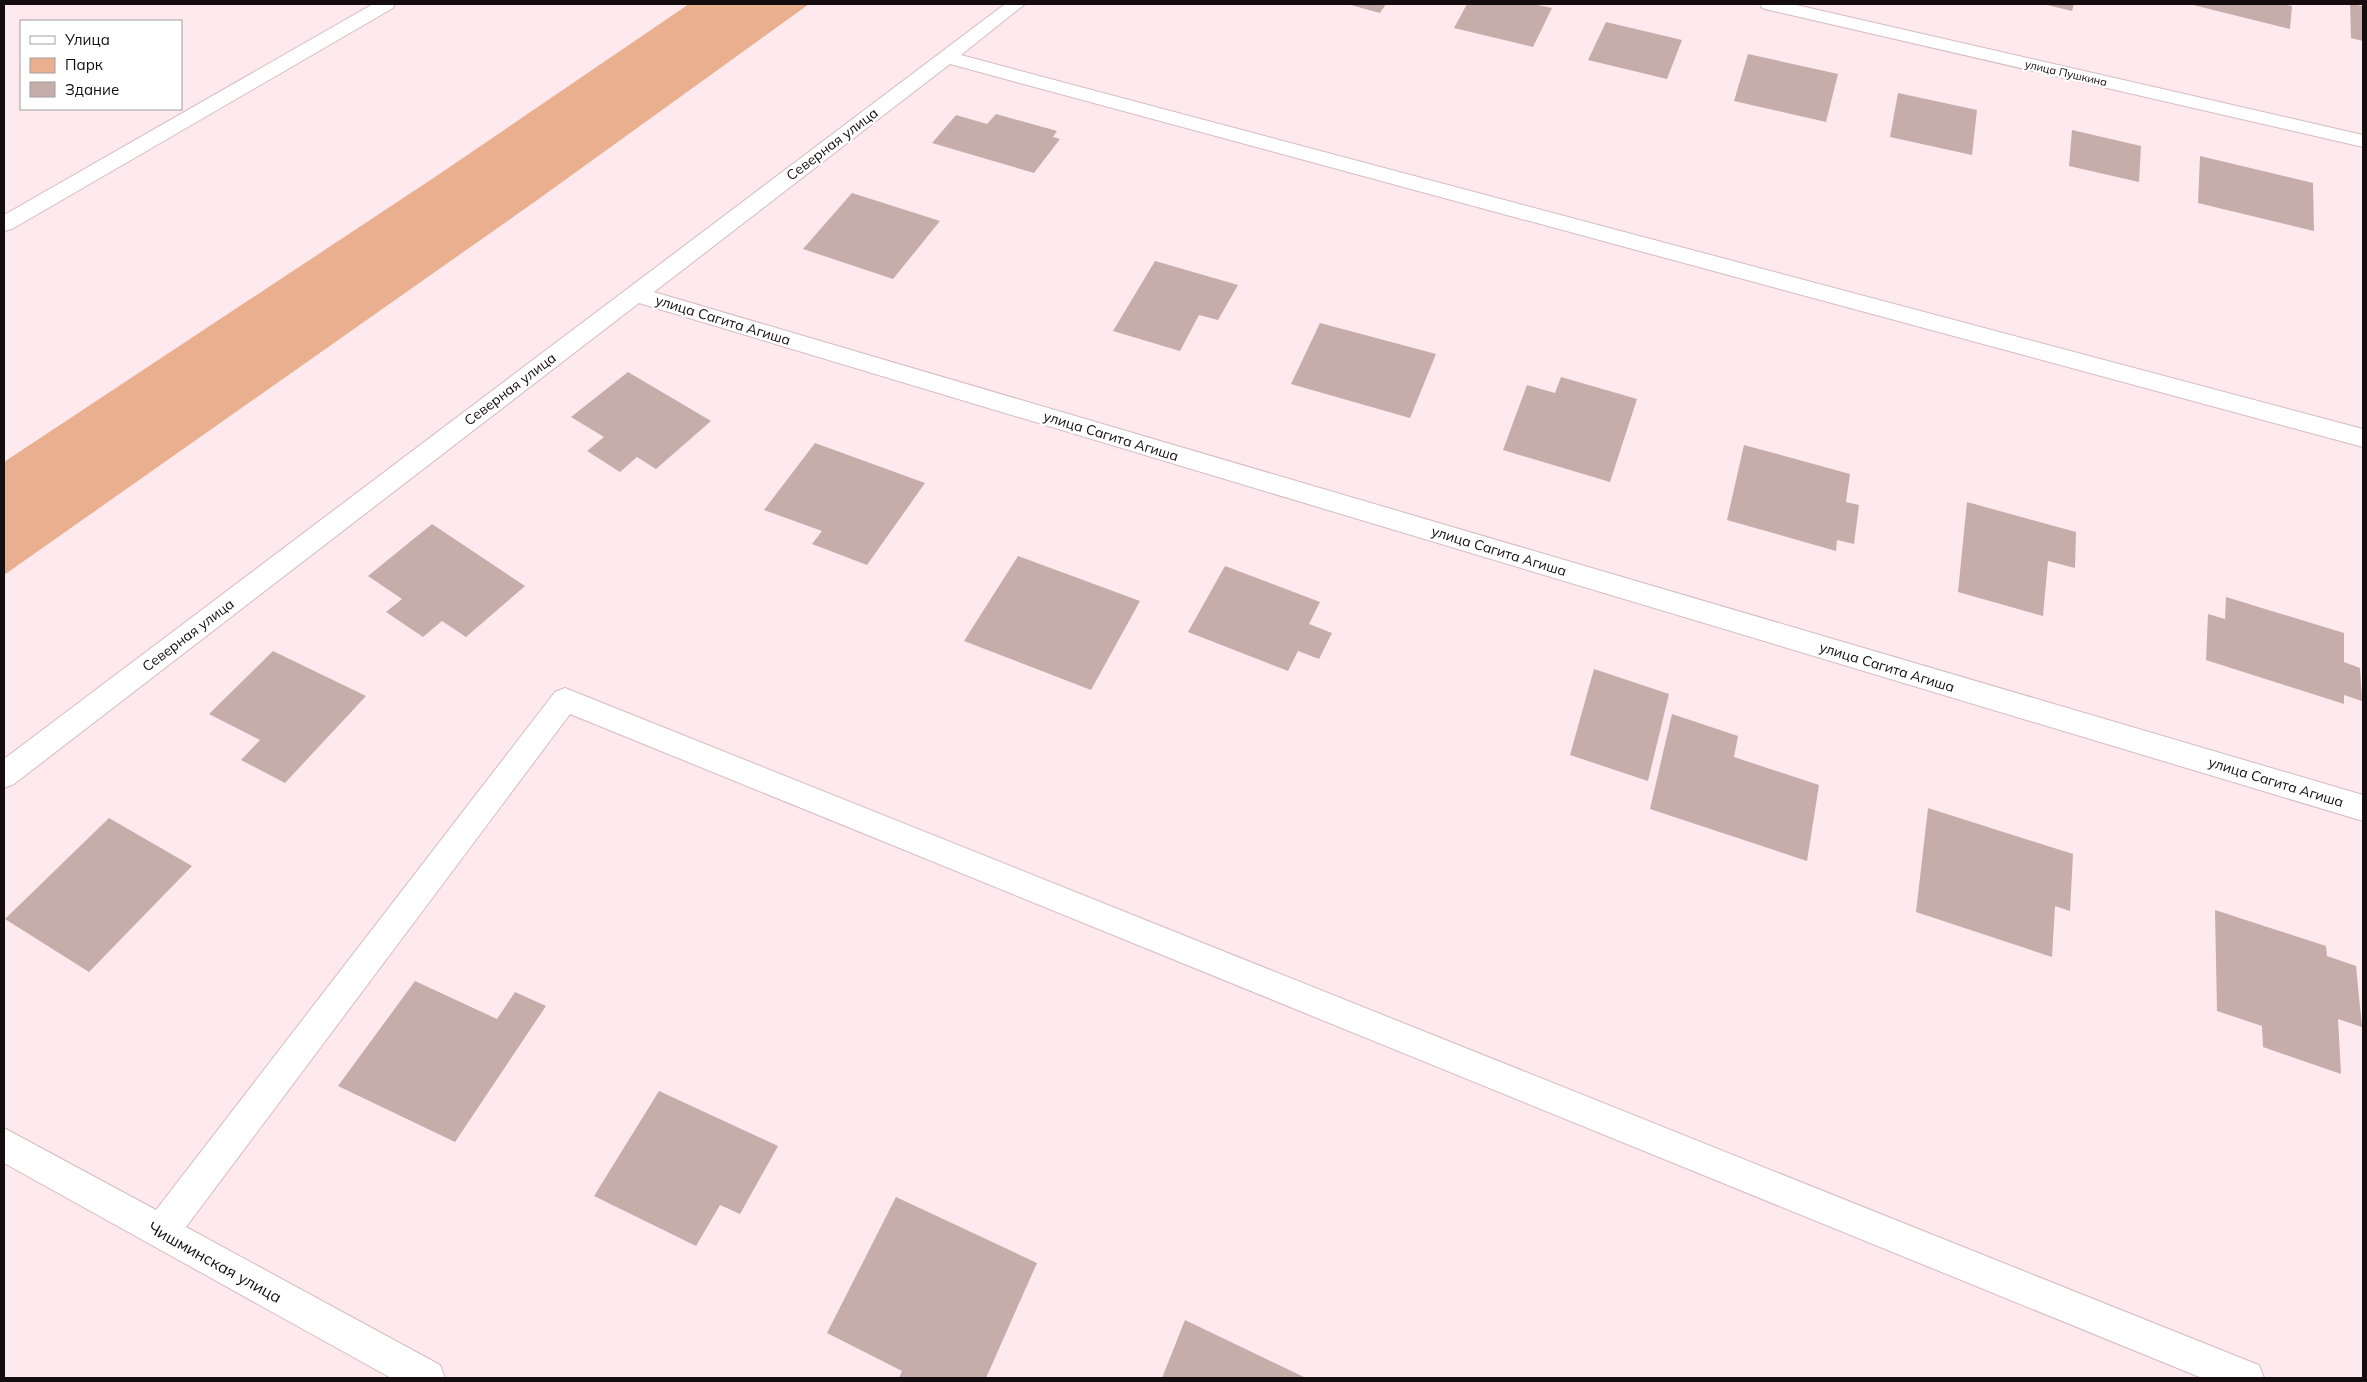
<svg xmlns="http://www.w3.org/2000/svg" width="2367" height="1382" viewBox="0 0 2367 1382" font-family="Mulish,sans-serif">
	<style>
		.green { fill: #e9af8e }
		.building { fill: #c6adaa }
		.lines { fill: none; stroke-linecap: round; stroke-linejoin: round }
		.minor-casing { stroke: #d4bbc1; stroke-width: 2 }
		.major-casing { stroke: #d4bbc1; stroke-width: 2 }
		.minor { fill: #fff; fill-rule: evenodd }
		.major { fill: #fff; fill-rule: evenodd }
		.labels { text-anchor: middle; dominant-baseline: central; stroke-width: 4.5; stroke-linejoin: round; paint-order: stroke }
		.far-street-label { font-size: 11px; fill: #140c0e; stroke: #fff }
		.street-label { font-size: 14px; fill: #140c0e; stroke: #fff }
		.near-street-label { font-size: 16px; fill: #140c0e; stroke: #fff }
	</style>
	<rect width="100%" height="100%" fill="#fee9ee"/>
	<path class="green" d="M 689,4 L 809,4 L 533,203 L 4,575 L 4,462 L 435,177 Z"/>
	<g class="building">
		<path d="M 1347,4 L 1386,4 L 1380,13 Z"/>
		<path d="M 1467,4 L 1533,4 L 1552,8 L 1533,47 L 1454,28 Z"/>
		<path d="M 2043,4 L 2074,4 L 2072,11 Z"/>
		<path d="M 2189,4 L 2282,4 L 2292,6 L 2290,29 Z"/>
		<path d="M 2350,4 L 2363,6 L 2363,41 L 2351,38 Z"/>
		<path d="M 1606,22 L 1682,40 L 1667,79 L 1588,60 Z"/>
		<path d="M 1748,54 L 1838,74 L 1826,122 L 1734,101 Z"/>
		<path d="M 1898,93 L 1977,110 L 1972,155 L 1890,137 Z"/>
		<path d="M 996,114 L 1057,131 L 1053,137 L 1060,139 L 1034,173 L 932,143 L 956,115 L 987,124 Z"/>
		<path d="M 2072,130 L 2141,146 L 2139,182 L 2069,166 Z"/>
		<path d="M 2200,156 L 2313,183 L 2314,231 L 2198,203 Z"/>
		<path d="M 852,193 L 940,221 L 893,279 L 803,249 Z"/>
		<path d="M 1155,261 L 1238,285 L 1218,320 L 1199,315 L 1180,351 L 1113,331 Z"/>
		<path d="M 1320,323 L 1436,354 L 1410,418 L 1291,384 Z"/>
		<path d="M 628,372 L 711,421 L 656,469 L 637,457 L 620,472 L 587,451 L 604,437 L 571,417 Z"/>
		<path d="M 1561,377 L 1637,399 L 1610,482 L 1503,450 L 1527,385 L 1555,393 Z"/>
		<path d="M 815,443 L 925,483 L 867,565 L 812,544 L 822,531 L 764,510 Z"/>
		<path d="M 1744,445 L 1850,474 L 1846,502 L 1859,505 L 1854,544 L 1837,540 L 1836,551 L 1727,520 Z"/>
		<path d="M 1967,502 L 2076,532 L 2075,568 L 2048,561 L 2043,616 L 1958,592 Z"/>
		<path d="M 432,524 L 525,586 L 466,637 L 442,621 L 423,637 L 386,612 L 402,599 L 368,576 Z"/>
		<path d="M 1018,556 L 1140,601 L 1091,690 L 964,641 Z"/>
		<path d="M 1225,566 L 1320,602 L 1309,624 L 1332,633 L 1319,659 L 1298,651 L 1288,671 L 1188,632 Z"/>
		<path d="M 2226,597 L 2344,633 L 2344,662 L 2360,668 L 2362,701 L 2344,695 L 2344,704 L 2206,660 L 2208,614 L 2225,619 Z"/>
		<path d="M 273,651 L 366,696 L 285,783 L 241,760 L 260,740 L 209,714 Z"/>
		<path d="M 1594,669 L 1669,694 L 1648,781 L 1570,755 Z"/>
		<path d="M 1672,714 L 1738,736 L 1734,757 L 1819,785 L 1807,861 L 1650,809 Z"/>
		<path d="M 1928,808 L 2073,854 L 2070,911 L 2055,906 L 2052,957 L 1916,912 Z"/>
		<path d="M 109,818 L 192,866 L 89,972 L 5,919 Z"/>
		<path d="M 2215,910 L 2326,946 L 2327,956 L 2356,966 L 2362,1027 L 2338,1019 L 2341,1074 L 2263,1047 L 2262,1026 L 2217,1011 Z"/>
		<path d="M 415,981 L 497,1019 L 515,992 L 546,1006 L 455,1142 L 338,1086 Z"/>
		<path d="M 659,1091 L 778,1146 L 740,1214 L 720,1205 L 696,1246 L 594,1196 Z"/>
		<path d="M 896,1197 L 1037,1263 L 986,1378 L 899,1378 L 902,1371 L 827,1333 Z"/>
		<path d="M 1185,1320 L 1306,1378 L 1162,1378 Z"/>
	</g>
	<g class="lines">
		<defs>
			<g id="minor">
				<path d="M 1005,4 L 1025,4 L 961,55 L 2363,429 L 2363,447 L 950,64 L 654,292 L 2363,795 L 2363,821 L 639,303 L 14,784 L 4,788 L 4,759 Z"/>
				<path d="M 1760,4 L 1792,4 L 2363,135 L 2363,147 L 1769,10 L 1762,8 Z"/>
				<path d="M 565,688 L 2246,1360 L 2259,1365 L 2264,1378 L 2202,1378 L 570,714 L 186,1227 L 440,1365 L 445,1378 L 391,1378 L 4,1163 L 4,1128 L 156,1210 L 555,692 Z"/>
			</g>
			<path id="major" d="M 373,4 L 395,4 L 393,8 L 12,229 L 4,231 L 4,215 Z"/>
		</defs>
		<use href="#minor" class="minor-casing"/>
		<use href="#major" class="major-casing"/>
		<use href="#minor" class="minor"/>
		<use href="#major" class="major"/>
	</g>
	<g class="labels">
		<g class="far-street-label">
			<text transform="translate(2066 73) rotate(13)">улица Пушкина</text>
		</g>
		<g class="street-label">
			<text transform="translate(832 144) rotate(-37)">Северная улица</text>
			<text transform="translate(723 320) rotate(17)">улица Сагита Агиша</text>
			<text transform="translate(510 389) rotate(-37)">Северная улица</text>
			<text transform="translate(1111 436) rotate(17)">улица Сагита Агиша</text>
			<text transform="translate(1499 551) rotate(17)">улица Сагита Агиша</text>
			<text transform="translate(188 635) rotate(-37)">Северная улица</text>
			<text transform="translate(1887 667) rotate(17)">улица Сагита Агиша</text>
			<text transform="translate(2276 782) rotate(17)">улица Сагита Агиша</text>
		</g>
		<g class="near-street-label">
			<text transform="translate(215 1262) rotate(29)">Чишминская улица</text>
		</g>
	</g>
	<rect width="2367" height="1382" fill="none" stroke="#140c0e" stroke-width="10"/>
	<rect x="20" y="20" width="162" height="90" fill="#ffffff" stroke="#a19e9f"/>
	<rect x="30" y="36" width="25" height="8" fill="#ffffff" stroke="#a19e9f"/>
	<text x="65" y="45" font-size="15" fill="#140c0e">Улица</text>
	<rect x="30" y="58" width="25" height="15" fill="#e9af8e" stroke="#a19e9f"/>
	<text x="65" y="70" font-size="15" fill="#140c0e">Парк</text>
	<rect x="30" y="82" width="25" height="15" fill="#c6adaa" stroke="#a19e9f"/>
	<text x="65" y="95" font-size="15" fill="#140c0e">Здание</text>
</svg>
